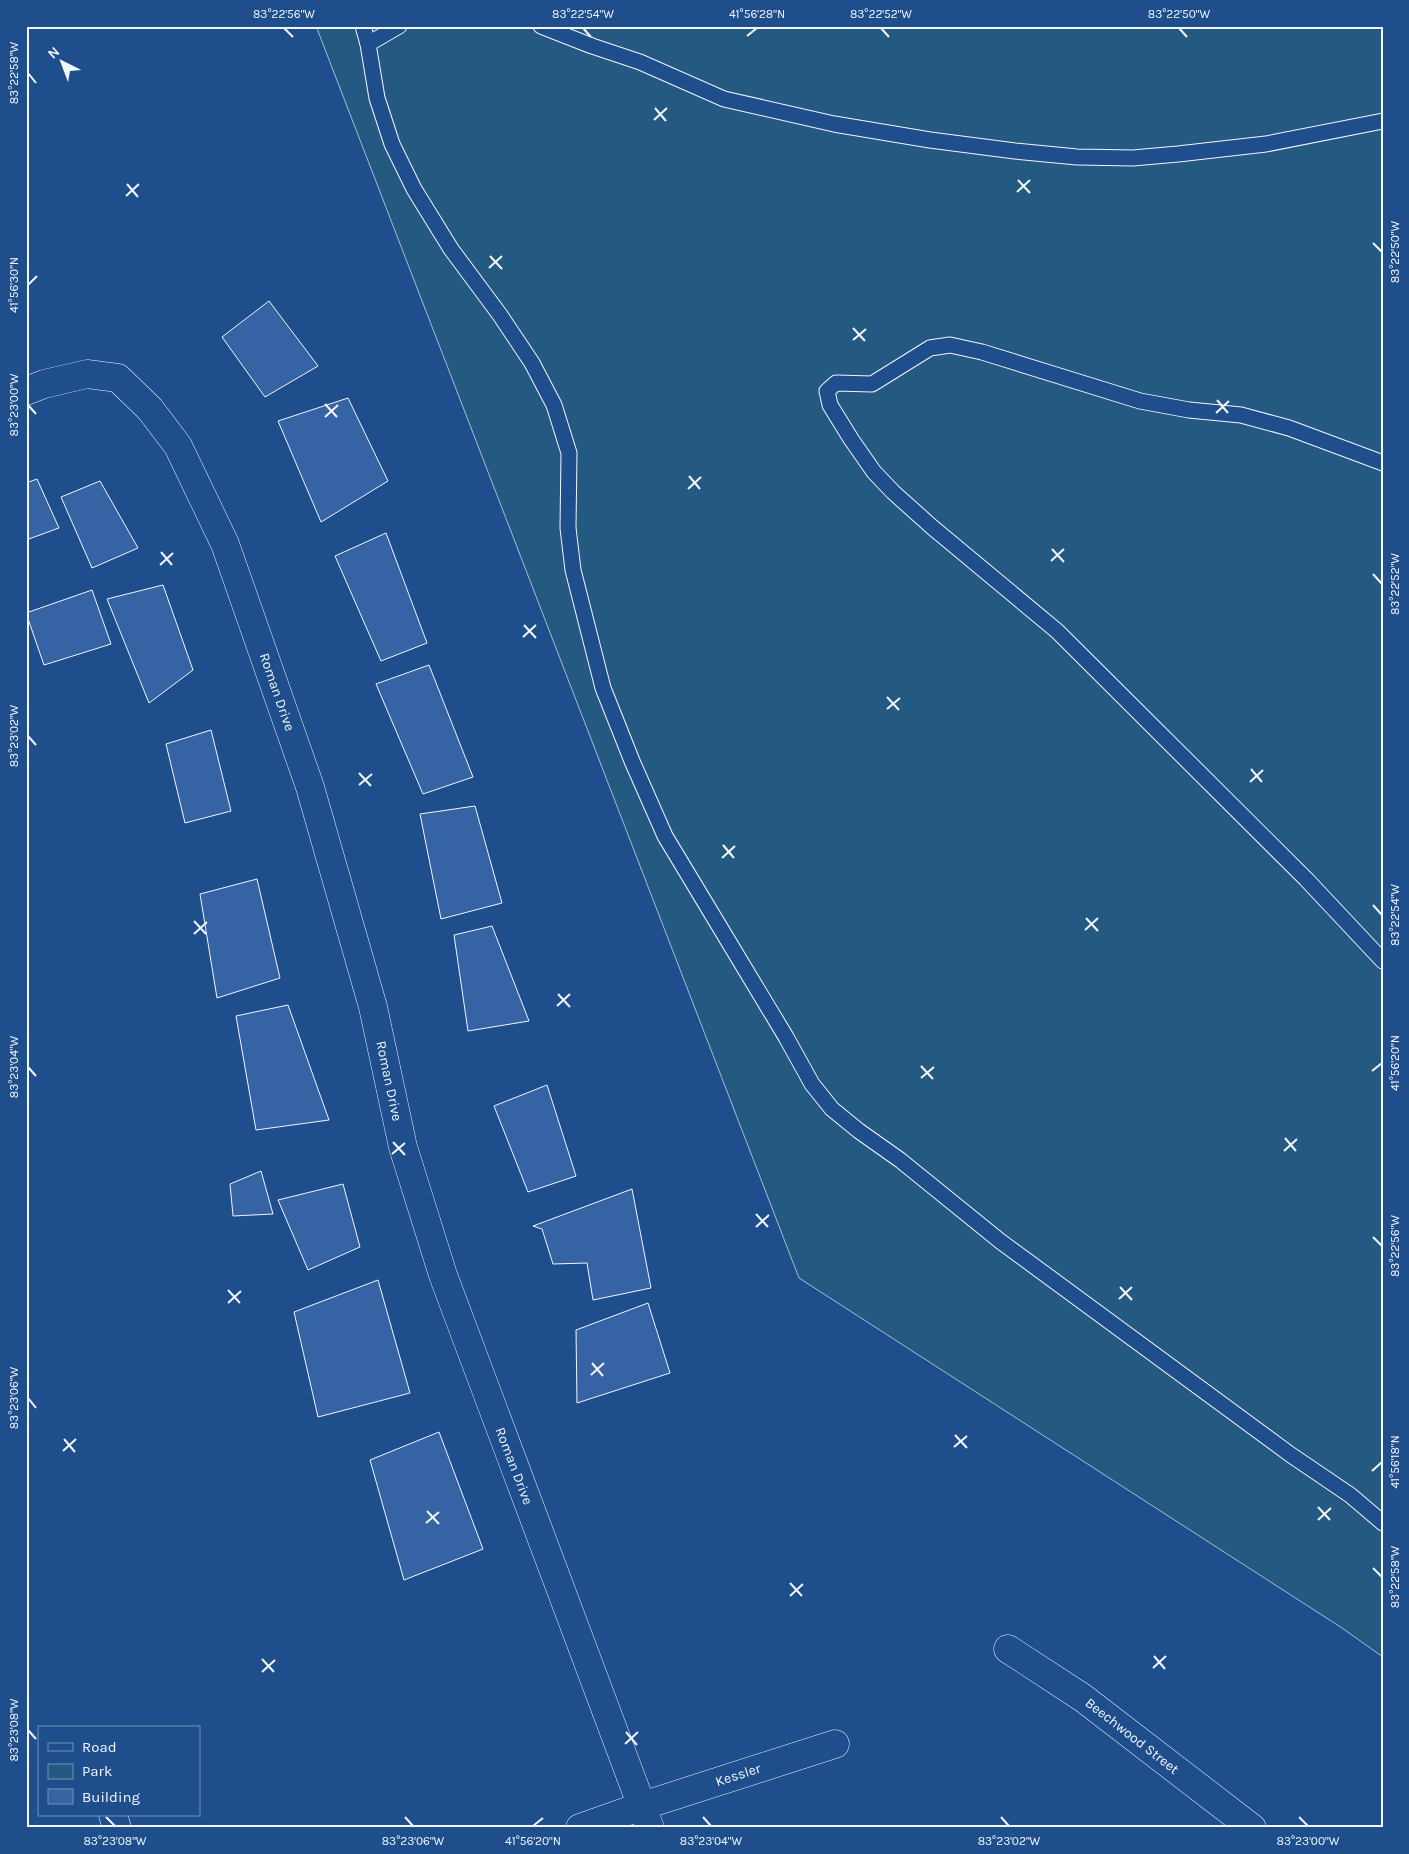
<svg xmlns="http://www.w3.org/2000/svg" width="1409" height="1854" viewBox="0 0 1409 1854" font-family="Karla,sans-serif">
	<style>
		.green { fill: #245a82; stroke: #a8bbd7 }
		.building { fill: #3563a3; stroke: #f2f6ff }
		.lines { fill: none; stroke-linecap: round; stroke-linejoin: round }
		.lane-casing { stroke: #f2f6ff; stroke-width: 17 }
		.street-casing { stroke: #f2f6ff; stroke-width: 29 }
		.lane { stroke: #1f4e8c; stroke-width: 15 }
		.street { stroke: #1f4e8c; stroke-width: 28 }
		.ticks { fill: none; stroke: #f2f6ff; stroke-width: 2 }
		.labels { text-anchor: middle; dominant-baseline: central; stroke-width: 4; stroke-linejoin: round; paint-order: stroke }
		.street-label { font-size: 14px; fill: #f2f6ff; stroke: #1f4e8c }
		.neatline { fill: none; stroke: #f2f6ff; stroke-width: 2 }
		.ticks-label { font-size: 12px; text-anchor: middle; fill: #f2f6ff }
	</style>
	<rect width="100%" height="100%" fill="#1f4e8c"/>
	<path class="green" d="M 316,26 L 1383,26 L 1383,1657 L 1342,1628 L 799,1278 Z"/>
	<g class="building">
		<path d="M 269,301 L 318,366 L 265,397 L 222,337 Z"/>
		<path d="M 348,398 L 388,481 L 321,522 L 278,421 Z"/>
		<path d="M 37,479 L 59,528 L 26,540 L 26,483 Z"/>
		<path d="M 100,481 L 138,548 L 92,568 L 61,497 Z"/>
		<path d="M 386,533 L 427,643 L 381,661 L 335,556 Z"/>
		<path d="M 163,585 L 193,670 L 149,703 L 107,599 Z"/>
		<path d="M 92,590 L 111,644 L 44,665 L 26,613 Z"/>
		<path d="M 429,665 L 473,777 L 423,794 L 376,684 Z"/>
		<path d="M 211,730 L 231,811 L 185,823 L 166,744 Z"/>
		<path d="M 475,806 L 502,903 L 441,919 L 420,814 Z"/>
		<path d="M 257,879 L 280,978 L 217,998 L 200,894 Z"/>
		<path d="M 492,926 L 529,1021 L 468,1031 L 454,935 Z"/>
		<path d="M 288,1005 L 329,1120 L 256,1130 L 236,1016 Z"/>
		<path d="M 547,1085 L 576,1176 L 528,1192 L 494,1106 Z"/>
		<path d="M 261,1171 L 273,1214 L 233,1216 L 230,1184 Z"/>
		<path d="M 343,1184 L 360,1247 L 308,1270 L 278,1200 Z"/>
		<path d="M 632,1189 L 651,1288 L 593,1300 L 587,1263 L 553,1264 L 542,1229 L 533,1226 Z"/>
		<path d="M 378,1280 L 410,1393 L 318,1417 L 294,1312 Z"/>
		<path d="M 648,1303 L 670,1373 L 577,1403 L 576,1330 Z"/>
		<path d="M 439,1432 L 483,1549 L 404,1580 L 370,1460 Z"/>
	</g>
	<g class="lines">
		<defs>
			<g id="lane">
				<path d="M 363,26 L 368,44 L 377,98 L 392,144 L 414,189 L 451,249 L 500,315 L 532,363 L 554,405 L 569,453 L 568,528 L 573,570 L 603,688 L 632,761 L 665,836 L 786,1037 L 812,1084 L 832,1109 L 859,1131 L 900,1160 L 1000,1241 L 1291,1455 L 1350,1495 L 1383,1523"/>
				<path d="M 541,26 L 592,46 L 640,62 L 724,99 L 834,124 L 930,140 L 1015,151 L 1077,157 L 1133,158 L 1178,154 L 1266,144 L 1383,121"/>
				<path d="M 368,44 L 399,26"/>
				<path d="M 1383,463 L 1289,428 L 1241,415 L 1189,410 L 1140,401 L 982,352 L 950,345 L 930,348 L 872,384 L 836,383 L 827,391 L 830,405 L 851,439 L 874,472 L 893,492 L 932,527 L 1057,631 L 1306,879 L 1383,961"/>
			</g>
			<g id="street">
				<path d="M 26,391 L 44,384 L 87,374 L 118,378 L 150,409 L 178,446 L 225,544 L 310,787 L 373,1007 L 403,1147 L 443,1275 L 650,1828"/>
				<path d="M 1008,1649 L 1083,1698 L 1252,1828"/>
				<path d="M 113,1815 L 117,1828"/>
				<path d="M 580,1828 L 642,1806 L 835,1744"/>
			</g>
		</defs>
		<use href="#lane" class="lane-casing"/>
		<use href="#street" class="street-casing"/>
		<use href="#lane" class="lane"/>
		<use href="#street" class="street"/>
	</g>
	<path class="ticks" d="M 284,28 L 293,37M 583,28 L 591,37M 881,28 L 889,37M 1179,28 L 1187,37M 747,36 L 757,28M 28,73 L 36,83M 655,108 L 666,121M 654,120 L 667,108M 1018,180 L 1030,193M 127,184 L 138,197M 1017,192 L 1030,180M 126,196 L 139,184M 1373,243 L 1382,252M 490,256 L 502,269M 489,268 L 502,256M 28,285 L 37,276M 853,328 L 865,341M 853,340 L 866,329M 1217,400 L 1228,413M 325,404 L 337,417M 28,405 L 36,414M 1216,413 L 1229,401M 325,417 L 338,405M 689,476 L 700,489M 688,489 L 701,477M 1052,549 L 1064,562M 161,552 L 172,565M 1051,561 L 1064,549M 160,565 L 173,553M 1373,574 L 1382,584M 524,625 L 536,638M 523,637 L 536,625M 887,697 L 899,710M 887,709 L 900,698M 28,736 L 36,745M 1251,769 L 1262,782M 359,773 L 371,786M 1250,782 L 1263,770M 359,785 L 372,774M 723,845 L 734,858M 722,858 L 735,846M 1373,905 L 1382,915M 1086,918 L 1098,931M 194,921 L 206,934M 1085,930 L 1098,918M 194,934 L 207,922M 558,994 L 570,1007M 557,1006 L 570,994M 921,1066 L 933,1079M 28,1067 L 36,1076M 1372,1071 L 1382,1063M 921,1078 L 934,1067M 1285,1138 L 1296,1151M 393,1142 L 405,1155M 1284,1151 L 1297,1139M 392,1154 L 405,1143M 756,1214 L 768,1227M 756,1227 L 769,1215M 1373,1237 L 1382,1246M 1120,1287 L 1132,1300M 228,1290 L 240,1303M 1119,1299 L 1132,1287M 228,1303 L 241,1291M 592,1363 L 603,1376M 591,1375 L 604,1363M 28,1398 L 36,1408M 955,1435 L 967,1448M 64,1439 L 75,1452M 954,1447 L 967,1436M 63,1451 L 76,1439M 1372,1471 L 1382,1462M 1318,1507 L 1330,1520M 427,1511 L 439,1524M 1318,1520 L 1331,1508M 426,1523 L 439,1512M 1373,1568 L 1382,1577M 790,1583 L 802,1596M 790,1596 L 803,1584M 1154,1656 L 1165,1669M 262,1659 L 274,1672M 1153,1668 L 1166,1656M 262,1672 L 275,1660M 28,1730 L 36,1739M 626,1732 L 637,1745M 625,1744 L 638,1732M 106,1817 L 115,1826M 405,1817 L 413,1826M 703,1817 L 711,1826M 1001,1817 L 1009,1826M 1299,1817 L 1308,1826M 533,1826 L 543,1818"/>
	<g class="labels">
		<g class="street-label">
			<text transform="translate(277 692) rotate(71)">Roman Drive</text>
			<text transform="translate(389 1081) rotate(78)">Roman Drive</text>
			<text transform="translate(514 1466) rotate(69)">Roman Drive</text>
			<text transform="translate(1132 1736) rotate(38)">Beechwood Street</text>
			<text transform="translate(738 1775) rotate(-18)">Kessler</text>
		</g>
	</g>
	<rect width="1409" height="1854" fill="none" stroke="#1f4e8c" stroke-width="55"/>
	<rect x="38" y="1726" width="162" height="90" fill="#1f4e8c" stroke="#7391ba"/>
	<rect x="48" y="1743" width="25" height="8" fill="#1f4e8c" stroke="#7391ba"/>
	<text x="82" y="1752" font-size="15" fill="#f2f6ff">Road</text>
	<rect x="48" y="1764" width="25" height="15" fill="#245a82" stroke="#7391ba"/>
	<text x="82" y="1776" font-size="15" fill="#f2f6ff">Park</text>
	<rect x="48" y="1789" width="25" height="15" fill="#3563a3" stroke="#7391ba"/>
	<text x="82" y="1802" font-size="15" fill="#f2f6ff">Building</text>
	<g transform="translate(62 62) rotate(318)" stroke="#1f4e8c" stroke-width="4" paint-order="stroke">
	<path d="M0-4L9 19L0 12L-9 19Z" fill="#f2f6ff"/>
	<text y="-8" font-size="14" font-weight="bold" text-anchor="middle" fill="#f2f6ff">N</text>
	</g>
	<rect x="28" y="28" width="1354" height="1798" class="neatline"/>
	<g class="ticks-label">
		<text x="284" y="18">83°22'56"W</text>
		<text x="583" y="18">83°22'54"W</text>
		<text x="757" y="18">41°56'28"N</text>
		<text x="881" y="18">83°22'52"W</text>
		<text x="1179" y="18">83°22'50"W</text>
		<text transform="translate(14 73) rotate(-90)" y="4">83°22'58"W</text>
		<text transform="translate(1395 252) rotate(-90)" y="4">83°22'50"W</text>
		<text transform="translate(14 285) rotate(-90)" y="4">41°56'30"N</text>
		<text transform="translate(14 405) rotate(-90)" y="4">83°23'00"W</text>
		<text transform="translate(1395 584) rotate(-90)" y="4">83°22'52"W</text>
		<text transform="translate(14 736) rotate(-90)" y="4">83°23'02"W</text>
		<text transform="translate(1395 915) rotate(-90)" y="4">83°22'54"W</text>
		<text transform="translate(1395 1063) rotate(-90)" y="4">41°56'20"N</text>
		<text transform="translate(14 1067) rotate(-90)" y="4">83°23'04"W</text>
		<text transform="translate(1395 1246) rotate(-90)" y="4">83°22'56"W</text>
		<text transform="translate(14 1398) rotate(-90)" y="4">83°23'06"W</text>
		<text transform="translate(1395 1462) rotate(-90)" y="4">41°56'18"N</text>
		<text transform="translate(1395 1577) rotate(-90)" y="4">83°22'58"W</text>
		<text transform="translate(14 1730) rotate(-90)" y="4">83°23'08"W</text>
		<text x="115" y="1845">83°23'08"W</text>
		<text x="413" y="1845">83°23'06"W</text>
		<text x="533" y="1845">41°56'20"N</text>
		<text x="711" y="1845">83°23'04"W</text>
		<text x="1009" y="1845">83°23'02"W</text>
		<text x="1308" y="1845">83°23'00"W</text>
	</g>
</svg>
